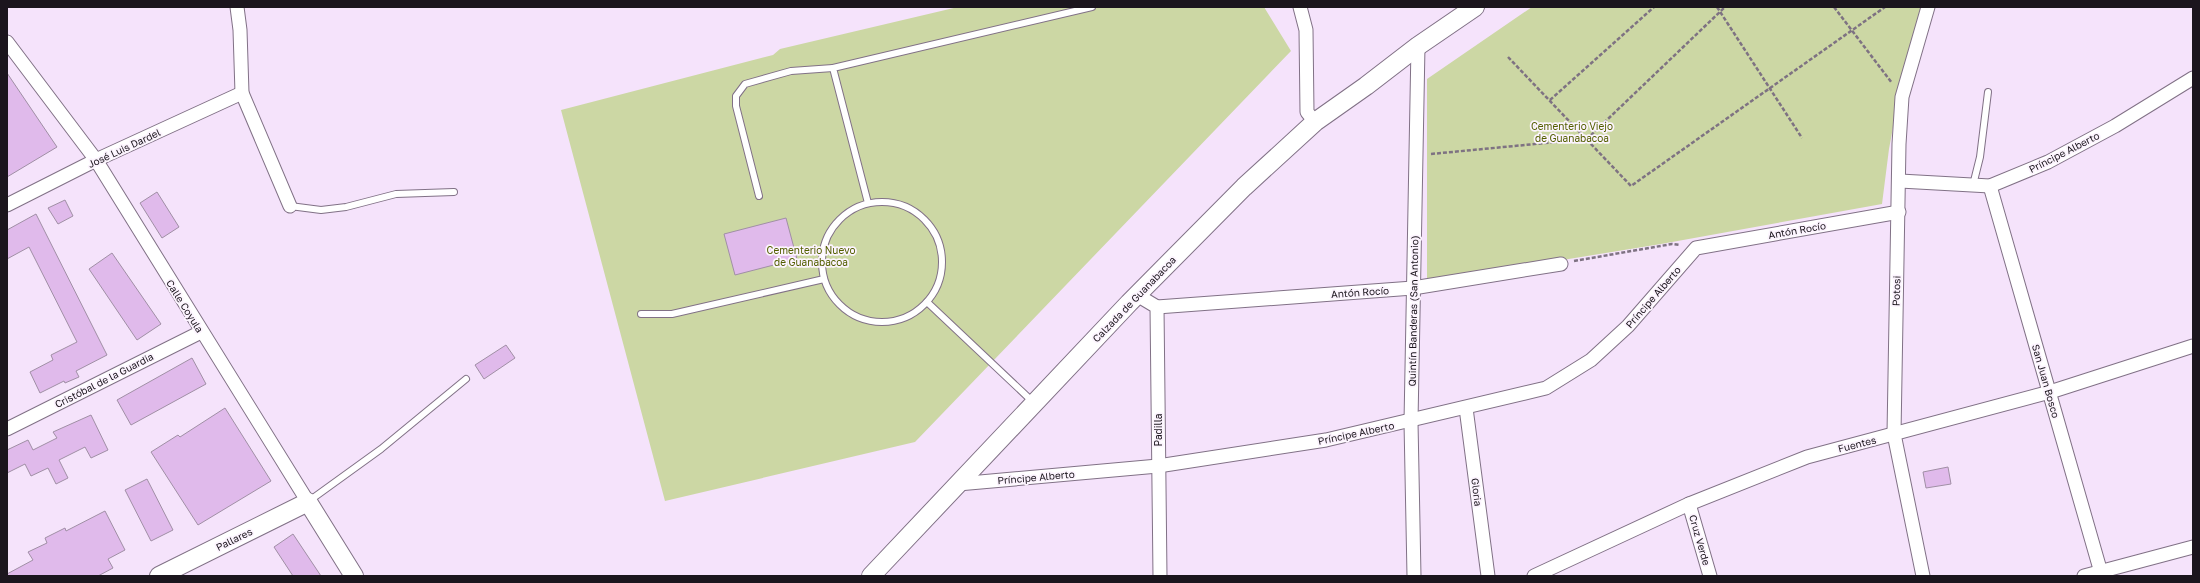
<svg xmlns="http://www.w3.org/2000/svg" width="2200" height="583" viewBox="0 0 2200 583" font-family="'Golos Text',sans-serif">
	<style>
		.green { fill: #ccd7a4 }
		.building { fill: #e0baeb; stroke: #a08fa5 }
		.lines { fill: none; stroke-linecap: round; stroke-linejoin: round }
		.lane-casing { stroke: #817186; stroke-width: 8 }
		.street-casing { stroke: #817186; stroke-width: 15 }
		.secondary-casing { stroke: #817186; stroke-width: 20 }
		.path { stroke: #7e7282; stroke-width: 2.5; stroke-dasharray: 4 2; stroke-linecap: butt }
		.lane { stroke: #fff; stroke-width: 6 }
		.street { stroke: #fff; stroke-width: 13 }
		.secondary { stroke: #fff; stroke-width: 18 }
		.labels { text-anchor: middle; dominant-baseline: central; stroke-width: 3.5; stroke-linejoin: round; paint-order: stroke }
		.park-label { font-size: 10px; fill: #535f00; stroke: #fcf4fe }
		.street-label { font-size: 10px; fill: #1b151d; stroke: #fcf4fe }
	</style>
	<rect width="100%" height="100%" fill="#f5e3fb"/>
	<g class="green">
		<path d="M 958,7 L 1264,7 L 1291,51 L 915,442 L 665,501 L 561,110 L 773,55 L 780,49 Z"/>
		<path d="M 1532,7 L 1924,7 L 1899,95 L 1889,149 L 1882,204 L 1661,244 L 1427,282 L 1427,79 Z"/>
	</g>
	<g class="building">
		<path d="M 7,73 L 57,147 L 7,177 Z"/>
		<path d="M 157,192 L 179,227 L 162,238 L 140,203 Z"/>
		<path d="M 65,200 L 73,216 L 58,224 L 48,208 Z"/>
		<path d="M 36,214 L 107,355 L 76,371 L 79,377 L 65,383 L 64,381 L 40,393 L 30,372 L 53,360 L 51,355 L 77,342 L 29,247 L 7,259 L 7,230 Z"/>
		<path d="M 786,218 L 797,259 L 735,275 L 724,234 Z"/>
		<path d="M 112,253 L 161,324 L 137,340 L 89,269 Z"/>
		<path d="M 506,345 L 515,358 L 484,379 L 475,365 Z"/>
		<path d="M 192,358 L 206,384 L 131,425 L 117,400 Z"/>
		<path d="M 225,408 L 271,481 L 198,525 L 151,452 L 178,435 L 180,437 Z"/>
		<path d="M 91,415 L 108,450 L 91,458 L 85,447 L 59,460 L 68,478 L 56,484 L 48,468 L 31,476 L 25,464 L 7,473 L 7,450 L 28,440 L 33,450 L 57,438 L 53,432 Z"/>
		<path d="M 1948,467 L 1951,484 L 1926,488 L 1923,472 Z"/>
		<path d="M 147,479 L 173,530 L 151,541 L 125,490 Z"/>
		<path d="M 105,511 L 125,550 L 108,559 L 113,568 L 98,576 L 7,576 L 7,574 L 33,560 L 28,552 L 47,543 L 45,538 L 65,528 L 66,531 Z"/>
		<path d="M 293,534 L 321,576 L 293,576 L 274,547 Z"/>
	</g>
	<g class="lines">
		<defs>
			<g id="lane">
				<path d="M 1973,185 L 1980,157 L 1988,92"/>
				<path d="M 759,196 L 736,106 L 736,96 L 745,84 L 791,71 L 833,68"/>
				<circle cx="882" cy="262" r="60"/>
				<path d="M 868,203 L 833,68 L 1092,7"/>
				<path d="M 290,206 L 321,210 L 346,207 L 396,194 L 454,192"/>
				<path d="M 927,302 L 1033,402"/>
				<path d="M 641,314 L 672,314 L 824,279"/>
				<path d="M 309,501 L 381,449 L 466,379"/>
			</g>
			<g id="street">
				<path d="M 237,7 L 240,30 L 242,93 L 290,206"/>
				<path d="M 1300,7 L 1306,30 L 1307,112 L 1315,122"/>
				<path d="M 7,42 L 96,160 L 308,502"/>
				<path d="M 1900,181 L 1990,186 L 2048,162 L 2115,126 L 2193,78"/>
				<path d="M 1990,186 L 2102,576"/>
				<path d="M 7,205 L 96,160 L 242,93"/>
				<path d="M 1137,295 L 1157,307 L 1160,576"/>
				<path d="M 1157,307 L 1413,288 L 1561,264"/>
				<path d="M 1466,408 L 1488,576"/>
				<path d="M 7,429 L 201,332"/>
				<path d="M 958,484 L 1158,466 L 1326,440 L 1546,388 L 1591,360 L 1628,326 L 1696,248 L 1899,212"/>
				<path d="M 1689,504 L 1710,576"/>
				<path d="M 1414,576 L 1411,422 L 1418,46"/>
				<path d="M 1534,576 L 1689,504 L 1807,457 L 2050,392 L 2193,346"/>
				<path d="M 1923,576 L 1894,434 L 1899,144 L 1902,97 L 1928,7"/>
				<path d="M 2084,576 L 2193,547"/>
			</g>
			<g id="secondary">
				<path d="M 159,576 L 308,502 L 354,576"/>
				<path d="M 871,576 L 1129,303 L 1244,187 L 1315,122 L 1366,86 L 1418,46 L 1475,7"/>
			</g>
		</defs>
		<use href="#lane" class="lane-casing"/>
		<use href="#street" class="street-casing"/>
		<use href="#secondary" class="secondary-casing"/>
		<g class="path">
			<path d="M 1717,7 L 1802,138"/>
			<path d="M 1834,7 L 1892,83"/>
			<path d="M 1508,57 L 1631,186 L 1885,7"/>
			<path d="M 1550,100 L 1654,7"/>
			<path d="M 1431,154 L 1587,139 L 1725,7"/>
			<path d="M 1574,261 L 1672,244 L 1680,245"/>
		</g>
		<use href="#lane" class="lane"/>
		<use href="#street" class="street"/>
		<use href="#secondary" class="secondary"/>
	</g>
	<g class="labels">
		<g class="park-label">
			<text x="1572" y="126">Cementerio Viejo<tspan x="1572" dy="12">de Guanabacoa</tspan></text>
			<text x="811" y="250">Cementerio Nuevo<tspan x="811" dy="12">de Guanabacoa</tspan></text>
		</g>
		<g class="street-label">
			<text transform="translate(124 148) rotate(-25)">José Luis Dardel</text>
			<text transform="translate(2064 152) rotate(-27)">Príncipe Alberto</text>
			<text transform="translate(1797 230) rotate(-10)">Antón Rocío</text>
			<text transform="translate(1896 291) rotate(-88)">Potosi</text>
			<text transform="translate(1360 292) rotate(-4)">Antón Rocío</text>
			<text transform="translate(1653 297) rotate(-49)">Príncipe Alberto</text>
			<text transform="translate(1134 299) rotate(-46)">Calzada de Guanabacoa</text>
			<text transform="translate(185 306) rotate(58)">Calle Coyula</text>
			<text transform="translate(1413 311) rotate(-89)">Quintín Banderas (San Antonio)</text>
			<text transform="translate(104 380) rotate(-27)">Cristóbal de la Guardia</text>
			<text transform="translate(2046 381) rotate(74)">San Juan Bosco</text>
			<text transform="translate(1158 430) rotate(-90)">Padilla</text>
			<text transform="translate(1356 433) rotate(-12)">Príncipe Alberto</text>
			<text transform="translate(1857 444) rotate(-14)">Fuentes</text>
			<text transform="translate(1036 477) rotate(-5)">Príncipe Alberto</text>
			<text transform="translate(1477 492) rotate(83)">Gloria</text>
			<text transform="translate(234 539) rotate(-26)">Pallares</text>
			<text transform="translate(1700 540) rotate(74)">Cruz Verde</text>
		</g>
	</g>
	<rect width="2200" height="583" fill="none" stroke="#1b151d" stroke-width="16"/>
</svg>
